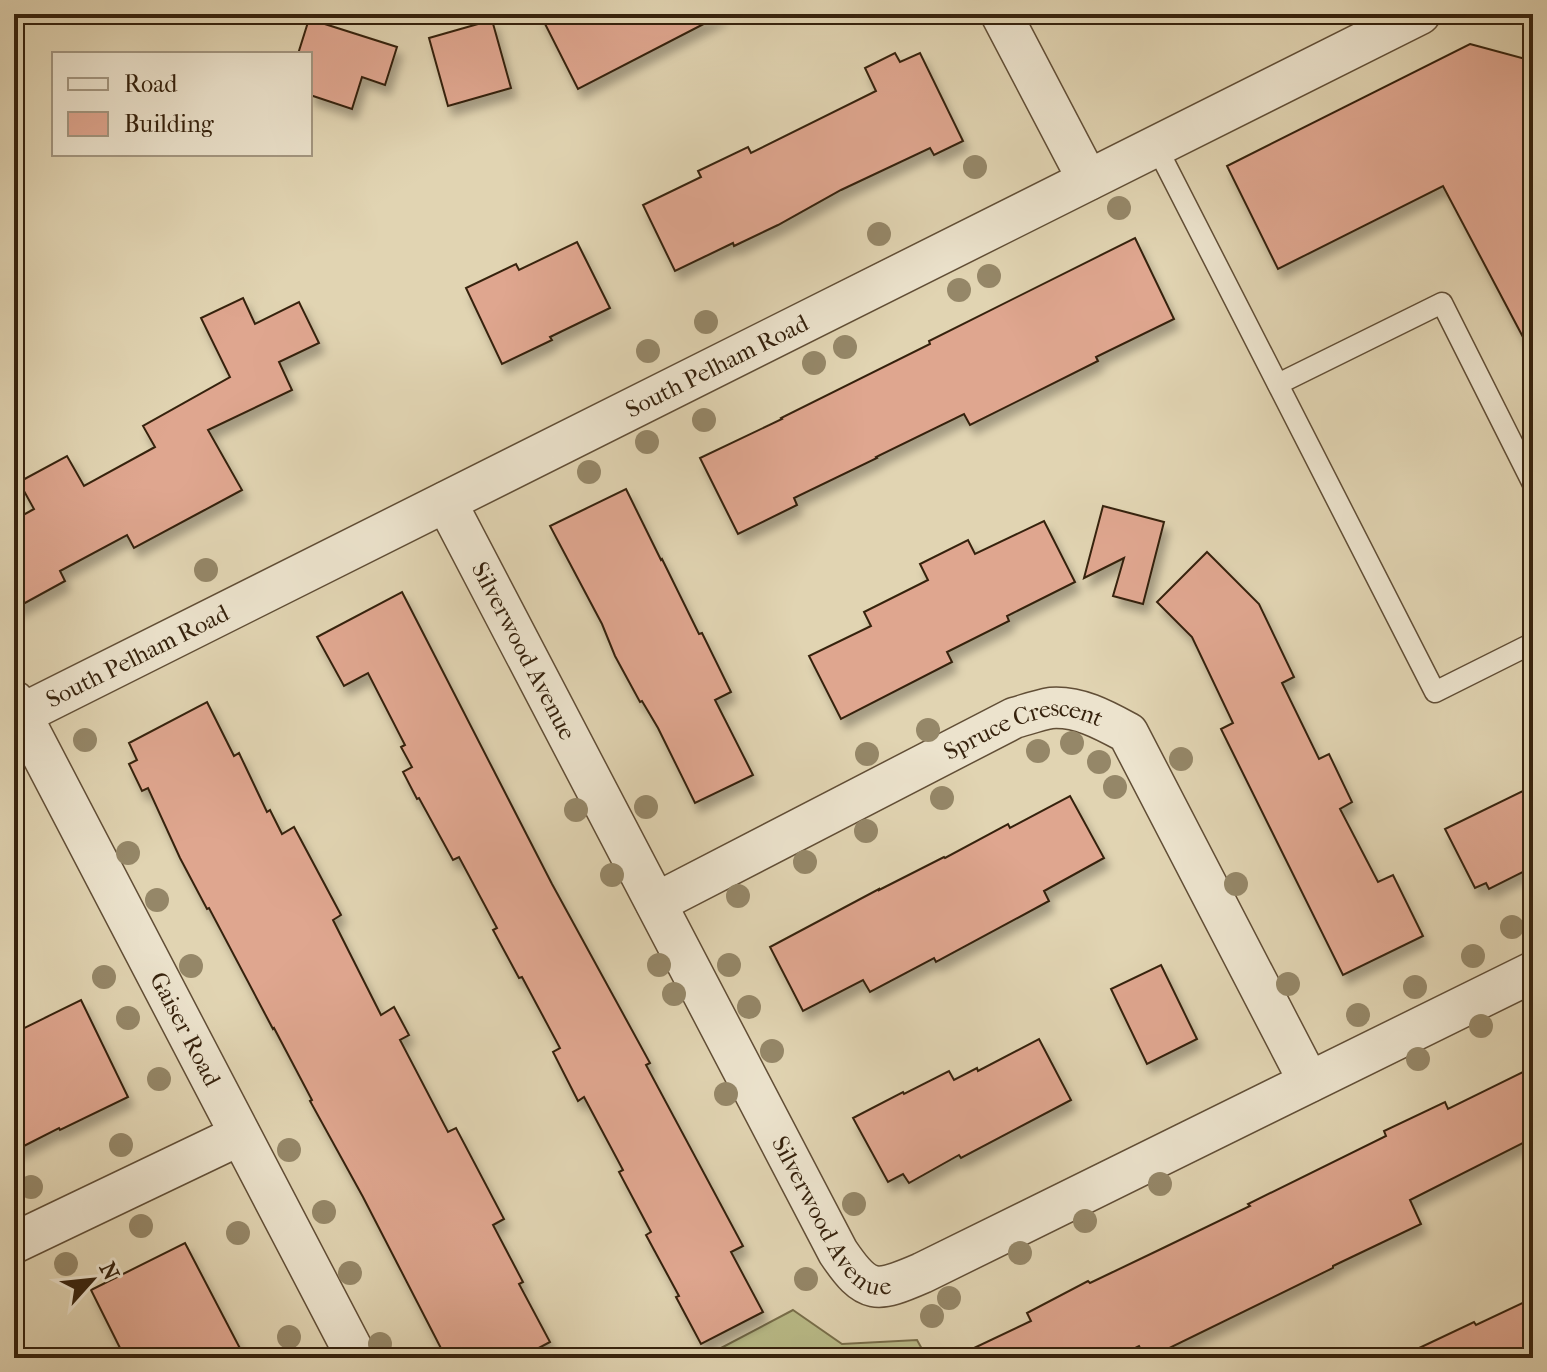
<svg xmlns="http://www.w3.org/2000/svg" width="1547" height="1372" viewBox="0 0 1547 1372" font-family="'IM FELL French Canon',serif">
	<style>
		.green { fill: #b9bb88; stroke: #786e4a; stroke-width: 2 }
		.building { fill: #dfa68f; stroke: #36220d; stroke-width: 2; filter: url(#shadow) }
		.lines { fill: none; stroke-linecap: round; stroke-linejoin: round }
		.service-casing { stroke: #614e36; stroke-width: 23 }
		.minor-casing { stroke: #614e36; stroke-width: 43 }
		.service { stroke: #ece3cd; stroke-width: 20 }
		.minor { stroke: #ece3cd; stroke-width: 40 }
		.tree { fill: #958768 }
		.labels { text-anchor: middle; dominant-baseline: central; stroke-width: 7; stroke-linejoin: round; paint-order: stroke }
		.street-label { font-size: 24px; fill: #36220d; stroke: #ece3cd }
	</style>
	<defs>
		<filter id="shadow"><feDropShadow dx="5" dy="9" stdDeviation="4" flood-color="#0004"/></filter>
	</defs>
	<rect width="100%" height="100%" fill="#e1d4b2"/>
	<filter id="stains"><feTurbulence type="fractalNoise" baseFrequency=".0025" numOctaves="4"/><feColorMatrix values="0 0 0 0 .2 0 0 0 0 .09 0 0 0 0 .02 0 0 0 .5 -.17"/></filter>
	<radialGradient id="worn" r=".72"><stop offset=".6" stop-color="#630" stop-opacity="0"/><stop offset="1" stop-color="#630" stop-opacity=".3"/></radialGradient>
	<path class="green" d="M 793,1310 L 842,1344 L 917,1340 L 927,1358 L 702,1358 Z"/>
	<g class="building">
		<path d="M 540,14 L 723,14 L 578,89 Z"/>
		<path d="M 309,19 L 397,47 L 385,85 L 362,77 L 352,109 L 310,95 L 310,54 L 298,54 Z"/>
		<path d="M 492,20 L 511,88 L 448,106 L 429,38 Z"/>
		<path d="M 1470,44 L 1533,61 L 1533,356 L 1443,186 L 1278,269 L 1227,166 Z"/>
		<path d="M 895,53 L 900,62 L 920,53 L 963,141 L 934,155 L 930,148 L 841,190 L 778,225 L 734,246 L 733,243 L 675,271 L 643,205 L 701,177 L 698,171 L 748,147 L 751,153 L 876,91 L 865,68 Z"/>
		<path d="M 1135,238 L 1174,319 L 1096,357 L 1098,361 L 970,425 L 964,414 L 876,457 L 877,458 L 794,498 L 797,505 L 738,534 L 700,458 L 782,419 L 781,418 L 930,344 L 929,341 Z"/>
		<path d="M 577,242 L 610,308 L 550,337 L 552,340 L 502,364 L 466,288 L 516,264 L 519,270 Z"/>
		<path d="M 243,298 L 255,324 L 299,302 L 319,343 L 279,362 L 292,390 L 208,430 L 242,490 L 134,548 L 127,535 L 60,571 L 65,581 L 14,609 L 14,520 L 34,509 L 19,482 L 67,456 L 84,486 L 155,447 L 143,426 L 230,377 L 201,318 Z"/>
		<path d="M 626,489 L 661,560 L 662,559 L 699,634 L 702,633 L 731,692 L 715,700 L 753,775 L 695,803 L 658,728 L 642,701 L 640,702 L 615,656 L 602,624 L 550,526 Z"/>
		<path d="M 1103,506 L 1164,522 L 1143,604 L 1113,596 L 1124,558 L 1084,578 Z"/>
		<path d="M 1044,521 L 1075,582 L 1007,616 L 1009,621 L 947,652 L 952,662 L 841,719 L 809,656 L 871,626 L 864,612 L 928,580 L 920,564 L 968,540 L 975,554 Z"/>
		<path d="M 1207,552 L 1259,604 L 1294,677 L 1282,683 L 1319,759 L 1329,754 L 1352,802 L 1340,809 L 1378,882 L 1393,875 L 1423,936 L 1343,975 L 1221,729 L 1233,723 L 1192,637 L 1157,602 Z"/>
		<path d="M 402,592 L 552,884 L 650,1063 L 646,1065 L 743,1246 L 731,1252 L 763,1312 L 701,1344 L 676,1297 L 679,1296 L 646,1235 L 651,1232 L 619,1172 L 623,1170 L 584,1097 L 578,1101 L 553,1052 L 560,1048 L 522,977 L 519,978 L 493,930 L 497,928 L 459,857 L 453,860 L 419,798 L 417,799 L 403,772 L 412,767 L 401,747 L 405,745 L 368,673 L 344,686 L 317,637 Z"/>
		<path d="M 207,702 L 234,756 L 239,753 L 267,812 L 270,810 L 282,834 L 294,827 L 341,915 L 333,920 L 381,1015 L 394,1007 L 409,1035 L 400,1040 L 448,1132 L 456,1128 L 504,1219 L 493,1225 L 523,1282 L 519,1284 L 550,1342 L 520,1358 L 446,1358 L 363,1197 L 310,1101 L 312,1100 L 274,1028 L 273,1029 L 209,908 L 207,909 L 180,858 L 148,788 L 142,791 L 129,764 L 137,760 L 129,743 Z"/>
		<path d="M 1533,786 L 1533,867 L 1489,889 L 1486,883 L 1475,888 L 1445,829 Z"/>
		<path d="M 1070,796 L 1104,858 L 1044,891 L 1049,901 L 936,962 L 934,958 L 870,992 L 863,980 L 803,1011 L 770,947 L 879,889 L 879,890 L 944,857 L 945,858 L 1008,824 L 1010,828 Z"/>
		<path d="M 1161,965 L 1197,1039 L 1147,1064 L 1111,989 Z"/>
		<path d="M 81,1000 L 128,1097 L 60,1130 L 59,1128 L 14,1151 L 14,1033 Z"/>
		<path d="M 1039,1039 L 1071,1100 L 961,1158 L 959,1155 L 909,1183 L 903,1174 L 888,1182 L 853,1118 L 903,1092 L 904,1094 L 949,1071 L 954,1080 L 977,1068 L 978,1071 Z"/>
		<path d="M 1533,1067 L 1533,1138 L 1410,1200 L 1421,1224 L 1333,1266 L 1333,1268 L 1149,1358 L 1145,1358 L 1139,1346 L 1115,1358 L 953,1358 L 1031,1321 L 1027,1313 L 1088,1281 L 1090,1283 L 1161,1249 L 1250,1206 L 1248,1204 L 1386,1136 L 1384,1131 L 1445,1102 L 1448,1109 Z"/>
		<path d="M 185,1243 L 245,1358 L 125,1358 L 91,1290 Z"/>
		<path d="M 1533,1298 L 1533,1358 L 1398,1358 L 1474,1322 L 1476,1325 Z"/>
	</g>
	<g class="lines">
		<defs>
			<g id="service">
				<path d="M 1156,146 L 1435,692 L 1533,643"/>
				<path d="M 1278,384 L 1442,303 L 1533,484"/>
			</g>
			<g id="minor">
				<path d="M 1001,14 L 1088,180"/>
				<path id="s1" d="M 446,502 L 838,1252 C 867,1295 876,1293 922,1273 L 1533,972"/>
				<path id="s2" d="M 14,701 L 357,1358"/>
				<path id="s3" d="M 14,718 L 1420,14"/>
				<path id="s4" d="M 656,903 L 1014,718 C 1025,715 1039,710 1051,708 C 1079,706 1104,720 1128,733 L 1309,1082"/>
				<path d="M 14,1243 L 240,1135"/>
			</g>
		</defs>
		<use href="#service" class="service-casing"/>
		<use href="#minor" class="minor-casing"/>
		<use href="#service" class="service"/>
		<use href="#minor" class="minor"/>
	</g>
	<g class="tree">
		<circle cx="975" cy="167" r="12"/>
		<circle cx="1119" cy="208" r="12"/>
		<circle cx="879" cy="234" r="12"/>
		<circle cx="989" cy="276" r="12"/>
		<circle cx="959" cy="290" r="12"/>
		<circle cx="706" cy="322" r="12"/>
		<circle cx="845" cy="347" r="12"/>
		<circle cx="648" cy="351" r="12"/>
		<circle cx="814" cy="363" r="12"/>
		<circle cx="704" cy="420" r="12"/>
		<circle cx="647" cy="442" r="12"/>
		<circle cx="589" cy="472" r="12"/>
		<circle cx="206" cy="570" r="12"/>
		<circle cx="928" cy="730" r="12"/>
		<circle cx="85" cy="740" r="12"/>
		<circle cx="1072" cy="743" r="12"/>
		<circle cx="1038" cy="751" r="12"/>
		<circle cx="867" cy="754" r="12"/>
		<circle cx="1181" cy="759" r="12"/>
		<circle cx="1099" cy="762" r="12"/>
		<circle cx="1115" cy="787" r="12"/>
		<circle cx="942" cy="798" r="12"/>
		<circle cx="646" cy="807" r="12"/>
		<circle cx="576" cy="810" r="12"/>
		<circle cx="866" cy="831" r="12"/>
		<circle cx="128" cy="853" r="12"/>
		<circle cx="805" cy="862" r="12"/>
		<circle cx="612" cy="875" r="12"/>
		<circle cx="1236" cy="884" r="12"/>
		<circle cx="738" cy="896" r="12"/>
		<circle cx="157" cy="900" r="12"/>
		<circle cx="1512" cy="927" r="12"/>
		<circle cx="1473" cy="956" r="12"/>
		<circle cx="659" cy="965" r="12"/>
		<circle cx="729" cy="965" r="12"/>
		<circle cx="191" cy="966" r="12"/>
		<circle cx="104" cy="977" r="12"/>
		<circle cx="1288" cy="984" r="12"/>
		<circle cx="1415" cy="987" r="12"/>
		<circle cx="674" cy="994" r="12"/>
		<circle cx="749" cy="1007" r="12"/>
		<circle cx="1358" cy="1015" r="12"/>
		<circle cx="128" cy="1018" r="12"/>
		<circle cx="1481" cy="1026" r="12"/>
		<circle cx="772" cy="1051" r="12"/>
		<circle cx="1418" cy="1059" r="12"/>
		<circle cx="159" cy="1079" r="12"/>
		<circle cx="726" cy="1094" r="12"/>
		<circle cx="121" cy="1145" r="12"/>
		<circle cx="289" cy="1150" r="12"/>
		<circle cx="1160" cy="1184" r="12"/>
		<circle cx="31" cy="1187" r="12"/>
		<circle cx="854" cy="1204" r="12"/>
		<circle cx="324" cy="1212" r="12"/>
		<circle cx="1085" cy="1221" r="12"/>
		<circle cx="141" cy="1226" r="12"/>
		<circle cx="238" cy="1233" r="12"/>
		<circle cx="1020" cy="1253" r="12"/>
		<circle cx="66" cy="1264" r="12"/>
		<circle cx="350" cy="1273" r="12"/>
		<circle cx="806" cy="1279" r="12"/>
		<circle cx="949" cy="1298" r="12"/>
		<circle cx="932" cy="1316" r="12"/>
		<circle cx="289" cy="1337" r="12"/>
		<circle cx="380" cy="1344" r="12"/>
	</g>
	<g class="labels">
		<g class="street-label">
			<text stroke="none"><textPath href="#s3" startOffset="786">South Pelham Road</textPath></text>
			<text stroke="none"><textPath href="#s1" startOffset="168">Silverwood Avenue</textPath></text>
			<text stroke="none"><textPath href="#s3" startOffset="138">South Pelham Road</textPath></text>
			<text stroke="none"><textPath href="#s4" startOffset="410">Spruce Crescent</textPath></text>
			<text stroke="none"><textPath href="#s2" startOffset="370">Gaiser Road</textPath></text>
			<text stroke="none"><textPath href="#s1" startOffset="816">Silverwood Avenue</textPath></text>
		</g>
	</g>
	<rect width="1547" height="1372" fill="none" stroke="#e1d4b2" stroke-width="48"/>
	<rect x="16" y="16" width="1515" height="1340" fill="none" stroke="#36220d" stroke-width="4"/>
	<rect x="24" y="24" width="1499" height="1324" fill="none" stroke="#36220d" stroke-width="2"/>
	<rect x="52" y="52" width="260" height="104" fill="#ece3cd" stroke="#a39680" stroke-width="2"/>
	<rect x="68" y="78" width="40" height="12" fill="#ece3cd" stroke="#a39680" stroke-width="2"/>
	<text x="124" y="92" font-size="24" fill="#36220d">Road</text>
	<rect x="68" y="112" width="40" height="24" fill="#dfa68f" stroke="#a39680" stroke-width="2"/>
	<text x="124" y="132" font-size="24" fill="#36220d">Building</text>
	<g transform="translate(92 1280) rotate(63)" stroke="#ece3cd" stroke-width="6" paint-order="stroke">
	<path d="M0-6L14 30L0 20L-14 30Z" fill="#36220d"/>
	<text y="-12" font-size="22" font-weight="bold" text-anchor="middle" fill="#36220d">N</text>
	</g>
	<rect width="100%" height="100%" filter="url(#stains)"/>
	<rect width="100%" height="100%" fill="url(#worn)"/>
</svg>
